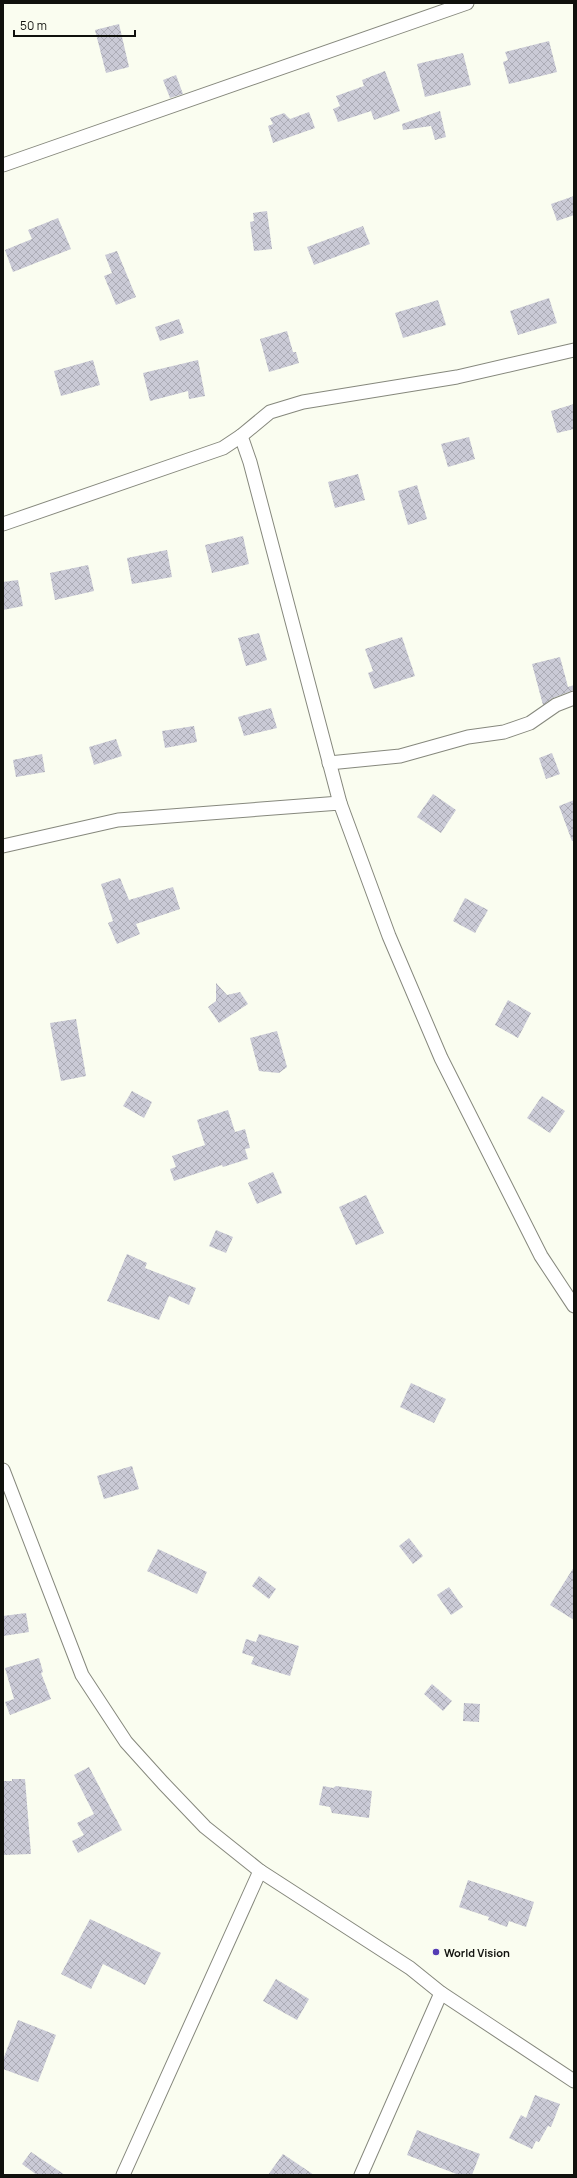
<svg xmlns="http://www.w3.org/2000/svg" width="577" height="2178" viewBox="0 0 577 2178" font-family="Manrope,sans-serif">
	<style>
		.building { fill: url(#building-cross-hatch) }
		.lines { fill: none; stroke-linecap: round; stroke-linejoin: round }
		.minor-casing { stroke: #86887d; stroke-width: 15 }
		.minor { stroke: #fff; stroke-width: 13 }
		.poi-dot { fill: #543db4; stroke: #fafdf0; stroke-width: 1.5 }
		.labels { text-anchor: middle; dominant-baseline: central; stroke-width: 4; stroke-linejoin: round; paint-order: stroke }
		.poi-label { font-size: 11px; font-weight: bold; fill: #10110d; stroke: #fafdf0; text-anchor: start }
	</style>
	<defs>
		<pattern id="building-cross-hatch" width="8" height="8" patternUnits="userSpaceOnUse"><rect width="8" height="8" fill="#cacad6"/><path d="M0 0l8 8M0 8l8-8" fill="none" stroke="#acacb6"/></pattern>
	</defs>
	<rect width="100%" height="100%" fill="#fafdf0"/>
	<g class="building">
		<path d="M 119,24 L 129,67 L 106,73 L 95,30 Z"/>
		<path d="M 549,41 L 557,72 L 509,84 L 503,62 L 508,60 L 505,52 Z"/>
		<path d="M 463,53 L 471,85 L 425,97 L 417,64 Z"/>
		<path d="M 385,71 L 400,111 L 374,120 L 371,111 L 338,122 L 333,109 L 340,106 L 336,96 L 364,86 L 362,80 Z"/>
		<path d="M 176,75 L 183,94 L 170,98 L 163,80 Z"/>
		<path d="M 440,111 L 446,137 L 435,140 L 431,126 L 403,130 L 402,124 Z"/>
		<path d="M 309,112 L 315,128 L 273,143 L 268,126 L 273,124 L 270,118 L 284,113 L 290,119 Z"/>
		<path d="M 574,196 L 574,215 L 557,221 L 551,204 Z"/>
		<path d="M 267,211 L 272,249 L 254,251 L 250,222 L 254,221 L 253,213 Z"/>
		<path d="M 58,218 L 71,249 L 13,272 L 5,250 L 32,239 L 28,230 Z"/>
		<path d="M 363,226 L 370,244 L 314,265 L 307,247 Z"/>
		<path d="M 117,251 L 136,297 L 116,305 L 104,276 L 112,273 L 105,255 Z"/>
		<path d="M 549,298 L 557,323 L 518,335 L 510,311 Z"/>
		<path d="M 438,300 L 446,325 L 403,338 L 395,313 Z"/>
		<path d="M 179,319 L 184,333 L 160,341 L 155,327 Z"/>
		<path d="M 287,331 L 293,352 L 296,352 L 299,363 L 269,372 L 260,339 Z"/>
		<path d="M 93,360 L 100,385 L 61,396 L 54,371 Z"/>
		<path d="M 198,360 L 205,396 L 189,399 L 188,391 L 150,401 L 143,373 Z"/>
		<path d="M 574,404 L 574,429 L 557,433 L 551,411 Z"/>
		<path d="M 469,437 L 475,459 L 448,467 L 441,444 Z"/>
		<path d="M 358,474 L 365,500 L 335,508 L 328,482 Z"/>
		<path d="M 417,485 L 427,519 L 408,525 L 398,491 Z"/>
		<path d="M 243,536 L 249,564 L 212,573 L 205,545 Z"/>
		<path d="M 167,550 L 172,577 L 132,584 L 127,558 Z"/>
		<path d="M 88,565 L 94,591 L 55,600 L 50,573 Z"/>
		<path d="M 18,580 L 23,606 L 3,610 L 3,582 Z"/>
		<path d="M 259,633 L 267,660 L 246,666 L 238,638 Z"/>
		<path d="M 402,637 L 415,676 L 374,689 L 368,673 L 373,671 L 365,649 Z"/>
		<path d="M 560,657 L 568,687 L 574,685 L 574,690 L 553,698 L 543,705 L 532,664 Z"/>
		<path d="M 271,708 L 277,728 L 244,736 L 238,717 Z"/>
		<path d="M 194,726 L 197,742 L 165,748 L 162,731 Z"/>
		<path d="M 116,739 L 122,756 L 94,765 L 89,747 Z"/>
		<path d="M 552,753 L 560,774 L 546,779 L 539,758 Z"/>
		<path d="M 42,754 L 45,772 L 16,777 L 13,760 Z"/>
		<path d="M 433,794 L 456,810 L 441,833 L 417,817 Z"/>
		<path d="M 574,800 L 574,841 L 572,841 L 559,806 Z"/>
		<path d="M 120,878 L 129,900 L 173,887 L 180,909 L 136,924 L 140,934 L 117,944 L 108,923 L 113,921 L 101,884 Z"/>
		<path d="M 465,898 L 488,910 L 475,933 L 453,921 Z"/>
		<path d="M 216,983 L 227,995 L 240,992 L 248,1004 L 219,1023 L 208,1007 L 216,1001 Z"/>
		<path d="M 508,1000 L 531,1013 L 518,1038 L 495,1025 Z"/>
		<path d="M 76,1019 L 86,1076 L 61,1081 L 50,1023 Z"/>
		<path d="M 277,1031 L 287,1067 L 279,1073 L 259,1071 L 250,1038 Z"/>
		<path d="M 132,1091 L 152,1102 L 144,1118 L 123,1106 Z"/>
		<path d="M 542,1096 L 565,1111 L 550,1133 L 527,1118 Z"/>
		<path d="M 228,1110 L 235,1132 L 245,1129 L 250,1148 L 245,1149 L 248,1159 L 223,1167 L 222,1165 L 174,1181 L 170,1169 L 176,1167 L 172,1156 L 205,1145 L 197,1120 Z"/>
		<path d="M 273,1172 L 282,1193 L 257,1204 L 248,1183 Z"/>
		<path d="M 366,1195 L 384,1233 L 356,1245 L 339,1207 Z"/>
		<path d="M 216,1230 L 233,1237 L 226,1253 L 209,1246 Z"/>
		<path d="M 127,1254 L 147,1263 L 145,1268 L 196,1288 L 189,1305 L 169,1296 L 159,1320 L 107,1301 Z"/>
		<path d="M 411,1383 L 446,1399 L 434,1423 L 400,1407 Z"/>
		<path d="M 132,1466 L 139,1489 L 104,1499 L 97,1476 Z"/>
		<path d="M 409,1538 L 423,1556 L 413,1564 L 399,1546 Z"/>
		<path d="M 158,1549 L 207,1572 L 197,1594 L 147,1571 Z"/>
		<path d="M 574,1567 L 574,1620 L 550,1605 Z"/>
		<path d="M 259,1576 L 276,1589 L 269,1599 L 252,1586 Z"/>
		<path d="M 449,1587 L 463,1607 L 451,1615 L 437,1595 Z"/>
		<path d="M 26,1613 L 29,1632 L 3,1636 L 3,1616 Z"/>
		<path d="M 259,1634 L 299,1646 L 290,1676 L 251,1664 L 254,1657 L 242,1653 L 246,1639 L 256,1642 Z"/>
		<path d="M 39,1658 L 43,1672 L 41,1673 L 51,1699 L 10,1715 L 5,1702 L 14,1699 L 5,1668 Z"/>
		<path d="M 432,1684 L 452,1701 L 443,1711 L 424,1694 Z"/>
		<path d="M 464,1703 L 480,1704 L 479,1722 L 463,1721 Z"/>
		<path d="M 89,1767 L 122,1830 L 78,1853 L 72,1841 L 84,1835 L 77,1823 L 94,1814 L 74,1775 Z"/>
		<path d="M 12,1779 L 25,1779 L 31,1854 L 3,1855 L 3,1781 L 12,1781 Z"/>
		<path d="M 323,1786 L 333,1788 L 336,1786 L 372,1791 L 369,1818 L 332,1813 L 330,1807 L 319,1805 Z"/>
		<path d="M 468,1880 L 534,1902 L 526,1927 L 509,1921 L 507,1927 L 488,1920 L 489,1917 L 459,1907 Z"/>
		<path d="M 90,1919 L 161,1953 L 145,1985 L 103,1964 L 91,1989 L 61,1974 Z"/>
		<path d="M 276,1979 L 309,1999 L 297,2020 L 263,2001 Z"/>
		<path d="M 18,2020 L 56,2035 L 38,2082 L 3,2069 L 3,2060 Z"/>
		<path d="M 535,2095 L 560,2104 L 551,2127 L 548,2126 L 539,2142 L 536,2141 L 532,2149 L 509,2138 L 521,2115 L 526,2118 Z"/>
		<path d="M 417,2130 L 480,2154 L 472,2175 L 459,2175 L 407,2155 Z"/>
		<path d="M 31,2152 L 65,2175 L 37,2175 L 22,2164 Z"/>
		<path d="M 283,2154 L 314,2175 L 268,2175 Z"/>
	</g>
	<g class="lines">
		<defs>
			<g id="minor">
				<path d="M 3,165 L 467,3"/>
				<path d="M 3,524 L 223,448 L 241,436"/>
				<path d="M 329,763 L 400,756 L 468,737 L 504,732 L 530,723 L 556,705 L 574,698"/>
				<path d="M 340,803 L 250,462 L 241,436 L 270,412 L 303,402 L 457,377 L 574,350"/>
				<path d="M 3,846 L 118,820 L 340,803 L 389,936 L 441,1058 L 541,1256 L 574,1306"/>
				<path d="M 3,1470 L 82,1675 L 126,1742 L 163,1783 L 205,1827 L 260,1871 L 410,1968 L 441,1993 L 574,2081"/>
				<path d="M 123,2175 L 260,1871"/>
				<path d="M 361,2175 L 441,1993"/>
			</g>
		</defs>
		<use href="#minor" class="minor-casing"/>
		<use href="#minor" class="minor"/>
	</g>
	<circle class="poi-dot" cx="436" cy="1952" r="4"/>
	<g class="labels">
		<g class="poi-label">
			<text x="444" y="1952">World Vision</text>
		</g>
	</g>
	<rect width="577" height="2178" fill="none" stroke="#10110d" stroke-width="8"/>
	<path d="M14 30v6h121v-6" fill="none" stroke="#10110d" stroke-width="2"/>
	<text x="20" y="30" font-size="12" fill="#10110d" stroke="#fafdf0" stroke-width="3" paint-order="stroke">50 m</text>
</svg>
